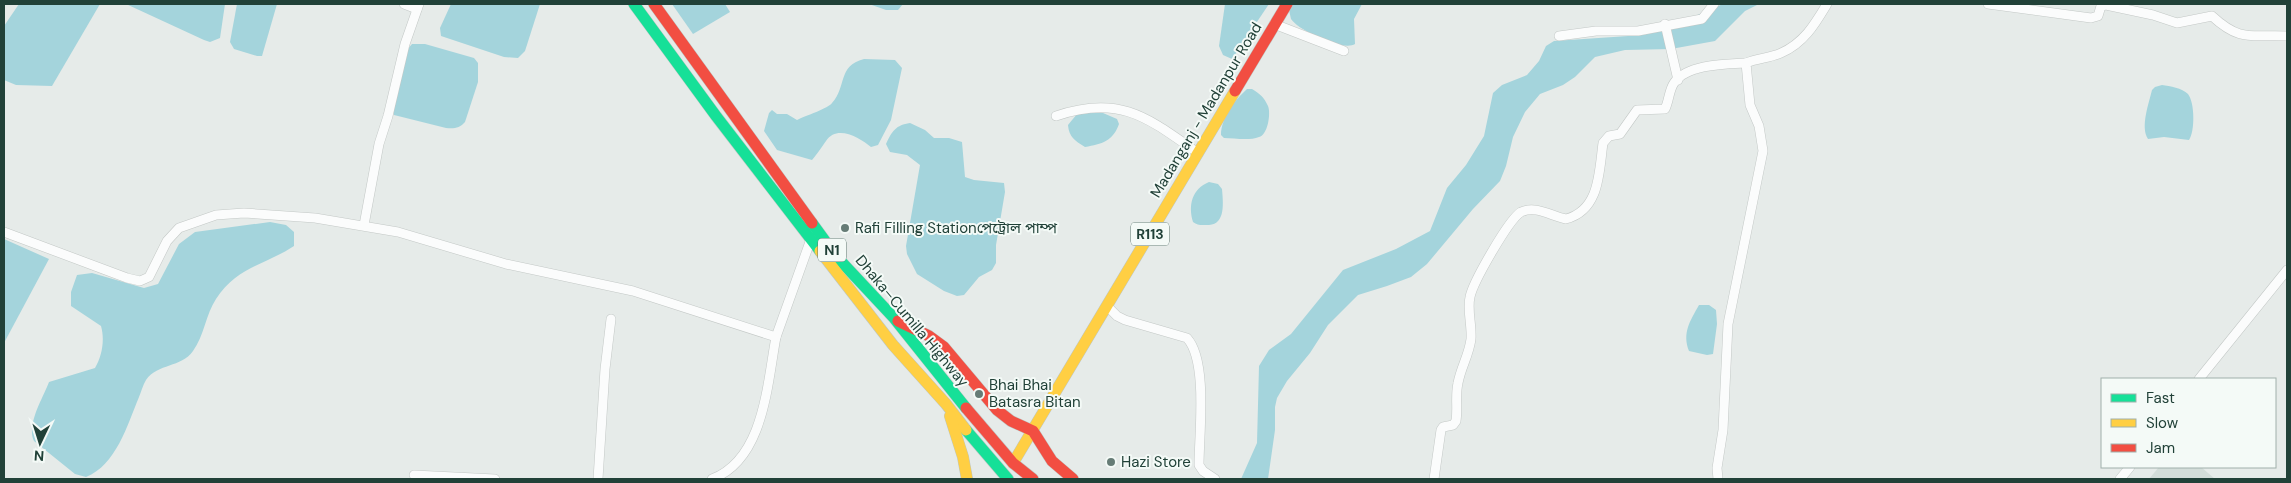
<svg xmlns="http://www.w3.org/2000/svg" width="2291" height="483" viewBox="0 0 2291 483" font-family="'DM Sans','Noto Sans Bengali',sans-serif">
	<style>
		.built { fill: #d3ddd9 }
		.water { fill: #a4d4dc }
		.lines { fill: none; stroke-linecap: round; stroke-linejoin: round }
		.street-casing { stroke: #c3c8c6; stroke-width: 10 }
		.fast-casing { stroke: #bdc7c4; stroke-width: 12 }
		.slow-casing { stroke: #bdc7c4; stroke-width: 12 }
		.jam-casing { stroke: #bdc7c4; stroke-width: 12 }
		.street { stroke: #fbfcfc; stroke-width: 9 }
		.fast { stroke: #16e098; stroke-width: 11 }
		.slow { stroke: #ffcf43; stroke-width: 11 }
		.jam { stroke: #f24e42; stroke-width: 11 }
		.poi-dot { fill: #667c76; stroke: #f4faf7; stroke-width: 2 }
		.labels { text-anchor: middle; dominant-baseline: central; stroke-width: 4; stroke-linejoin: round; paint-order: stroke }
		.shield { fill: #f4faf7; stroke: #607871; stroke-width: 1 }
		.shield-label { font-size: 14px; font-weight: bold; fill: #214138 }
		.street-label { font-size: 15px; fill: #214138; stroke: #f4faf7 }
		.poi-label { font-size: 15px; fill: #214138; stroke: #f4faf7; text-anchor: start }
	</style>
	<rect width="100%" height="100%" fill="#e6ebe9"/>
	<path class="built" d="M 2159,467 L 2201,467 L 2215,479 L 2149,479 Z"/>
	<g class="water">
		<path d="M 19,4 L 100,4 L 52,86 L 16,85 L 4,80 L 4,26 Z"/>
		<path d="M 126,4 L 225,4 L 220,38 L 210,42 L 204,40 Z"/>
		<path d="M 237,4 L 277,4 L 262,56 L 257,56 L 234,49 L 230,42 Z"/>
		<path d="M 451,4 L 540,4 L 525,51 L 518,58 L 504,57 L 441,36 L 440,28 Z"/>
		<path d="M 672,4 L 725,4 L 730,12 L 693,34 Z"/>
		<path d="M 869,4 L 903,4 L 898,10 L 886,10 Z"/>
		<path d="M 1225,4 L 1269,4 L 1232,59 L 1223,55 L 1219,46 Z"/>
		<path d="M 1292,4 L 1362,4 L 1354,19 L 1355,44 C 1343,52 1298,30 1291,19 L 1289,10 Z"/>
		<path d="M 1723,4 L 1759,4 L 1745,11 L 1715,41 L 1671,49 L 1625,50 L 1595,57 L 1575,77 L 1563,85 L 1540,94 L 1525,112 L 1513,137 L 1506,166 L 1500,181 L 1473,209 L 1427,264 L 1411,277 L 1387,286 L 1358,295 L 1328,325 L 1310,353 L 1287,381 L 1277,398 L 1275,407 L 1275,430 L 1268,479 L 1241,479 L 1257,443 L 1259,366 L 1269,350 L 1291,334 L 1343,270 L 1396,249 L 1430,231 L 1447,188 L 1466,165 L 1484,136 L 1493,93 L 1502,85 L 1527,75 L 1539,61 L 1546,46 L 1554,41 L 1643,35 L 1672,26 Z"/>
		<path d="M 412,44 L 425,44 L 474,58 L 478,63 L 478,82 L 465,122 C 460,128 454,129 446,128 L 394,115 L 393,112 L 407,50 Z"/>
		<path d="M 864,59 L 895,60 L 902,68 L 891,120 L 878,145 L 871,147 C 860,138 837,124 826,141 C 821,148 818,153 812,160 L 777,150 L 764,131 L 769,113 L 772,110 L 777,114 L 787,114 L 797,120 C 805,116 829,108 832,103 C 847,87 837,66 864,59 Z"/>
		<path d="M 2162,85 C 2170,86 2182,88 2188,94 C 2195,103 2195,132 2189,140 L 2164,137 L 2148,139 C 2140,127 2149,103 2152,90 L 2155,87 Z"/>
		<path d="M 1247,89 L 1252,89 C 1260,94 1264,97 1268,106 C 1271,113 1268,135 1259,137 C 1249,141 1234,138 1224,138 L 1221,135 C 1221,118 1235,100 1247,89 Z"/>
		<path d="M 1085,112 L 1103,113 L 1117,119 L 1119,124 C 1113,141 1102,144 1085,147 C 1075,141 1069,137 1068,125 L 1077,114 Z"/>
		<path d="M 910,123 L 925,130 L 934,138 L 949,138 L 962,142 L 965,177 L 974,180 L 1004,183 L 1005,192 L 996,245 L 996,263 L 992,270 L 979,277 L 964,295 L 957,296 L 944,291 L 917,274 L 907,254 L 906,246 L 920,165 L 907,155 L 890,152 L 886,144 C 892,131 896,125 910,123 Z"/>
		<path d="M 1209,182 L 1218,184 L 1222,189 C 1223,202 1226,224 1209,225 C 1202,225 1198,226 1193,222 C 1188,205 1192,189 1209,182 Z"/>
		<path d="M 270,222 L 286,225 L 294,232 L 294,246 C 265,265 237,267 216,299 C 206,314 204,336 193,351 C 181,368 158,363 146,380 C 143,385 141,392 139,397 C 127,426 116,465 86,477 L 75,474 L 34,441 C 26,425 43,398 49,382 L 95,368 C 102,356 105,340 101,326 L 71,306 L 71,292 L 77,275 L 92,273 L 144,288 L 158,284 L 179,244 L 195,232 Z"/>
		<path d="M 4,239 L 49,259 L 4,343 Z"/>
		<path d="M 1699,305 L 1709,305 L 1716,310 L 1717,324 L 1713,354 L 1707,355 L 1689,351 C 1682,333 1690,321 1699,305 Z"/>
	</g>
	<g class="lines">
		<defs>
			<g id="street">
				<path d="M 404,4 L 417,9"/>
				<path d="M 1988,4 L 2091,18 L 2098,16 L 2101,6 L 2106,5 L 2153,15 L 2177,23 L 2212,16 C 2241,43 2252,34 2287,36"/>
				<path d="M 1274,24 L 1344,51"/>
				<path d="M 1665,24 L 1678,80"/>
				<path d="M 1559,36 L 1596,31 L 1638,31 L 1702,19 L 1714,4"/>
				<path d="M 1056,116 C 1120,94 1148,118 1198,153"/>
				<path d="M 364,225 L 379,144 L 388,116 L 405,44 L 419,4"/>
				<path d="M 4,232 L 127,278 L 140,281 L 149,277 L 167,241 L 179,228 L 216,215 L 244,213 L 315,218 L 398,232 L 506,264 L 633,291 L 776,337 L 811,239"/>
				<path d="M 1107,306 L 1117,316 L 1125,320 L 1187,338 C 1208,361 1199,434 1199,465 L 1203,471 L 1215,479"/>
				<path d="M 2199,379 L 2287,270"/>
				<path d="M 414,475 L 495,479"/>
				<path d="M 598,479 L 605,369 L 611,319"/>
				<path d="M 712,479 C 764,459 767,385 776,337"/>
				<path d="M 1434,479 L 1441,430 L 1443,427 L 1453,425 L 1456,421 C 1458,408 1455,396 1458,383 C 1461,367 1469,355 1471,339 C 1472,325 1467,310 1470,297 C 1473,282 1509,219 1521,212 C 1536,205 1551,216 1566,219 C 1600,210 1599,172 1603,143 L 1609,136 L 1620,134 L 1637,110 L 1665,109 C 1669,101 1669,90 1674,83 C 1687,64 1726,64 1746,63"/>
				<path d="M 1718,479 L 1717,468 L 1723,430 L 1728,324 L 1763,151 L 1759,126 L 1750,105 L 1746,63 C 1758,58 1770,58 1781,53 C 1804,43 1815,24 1827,4"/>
				<path d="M 2120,479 L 2130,467"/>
			</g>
			<g id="fast">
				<path d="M 634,4 L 716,116 L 820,251"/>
				<path d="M 812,223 L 836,256 L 894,318 L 966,408"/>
				<path d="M 966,430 L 1008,479"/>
			</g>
			<g id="slow">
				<path d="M 820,251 L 893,345 L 946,404 L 966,430"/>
				<path d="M 950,416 L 963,457 L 967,479"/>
				<path d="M 1013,463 L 1235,91"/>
			</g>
			<g id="jam">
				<path d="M 654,4 L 812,223"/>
				<path d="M 1235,91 L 1287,4"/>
				<path d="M 898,321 L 929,336 L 944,347 L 997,410 L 1011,421 L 1033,431 L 1052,461 L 1073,479"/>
				<path d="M 966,408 L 1013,463 L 1033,479"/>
			</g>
		</defs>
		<use href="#street" class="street-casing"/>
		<use href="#fast" class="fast-casing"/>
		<use href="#slow" class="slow-casing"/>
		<use href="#jam" class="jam-casing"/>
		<use href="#street" class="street"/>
		<use href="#fast" class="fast"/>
		<use href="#slow" class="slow"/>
		<use href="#jam" class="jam"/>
	</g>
	<g class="poi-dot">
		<circle cx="845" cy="228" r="5"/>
		<circle cx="979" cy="394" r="5"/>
		<circle cx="1111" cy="462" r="5"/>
	</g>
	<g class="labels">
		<g class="shield">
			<rect x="1131" y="222.5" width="38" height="23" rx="4"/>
			<rect x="818" y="238.5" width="28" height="23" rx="4"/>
		</g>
		<g class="shield-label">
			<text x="1150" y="234">R113</text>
			<text x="832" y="250">N1</text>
		</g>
		<g class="street-label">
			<text transform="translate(1206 110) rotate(-59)">Madanganj - Madanpur Road</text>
			<text transform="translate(912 321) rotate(50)">Dhaka–Cumilla Highway</text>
		</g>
		<g class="poi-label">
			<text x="855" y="228">Rafi Filling Stationপেট্রোল পাম্প</text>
			<text x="989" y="385">Bhai Bhai<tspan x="989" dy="17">Batasra Bitan</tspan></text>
			<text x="1121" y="462">Hazi Store</text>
		</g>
	</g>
	<rect width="2291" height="483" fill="none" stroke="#214138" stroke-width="10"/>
	<rect x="2101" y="378" width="175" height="90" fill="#f4faf7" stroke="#a0b0ab"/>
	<rect x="2111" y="394" width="25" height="8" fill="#16e098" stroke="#a0b0ab"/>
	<text x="2146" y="403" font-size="15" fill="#214138">Fast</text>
	<rect x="2111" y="419" width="25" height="8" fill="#ffcf43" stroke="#a0b0ab"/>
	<text x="2146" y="428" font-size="15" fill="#214138">Slow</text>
	<rect x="2111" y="444" width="25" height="8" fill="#f24e42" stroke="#a0b0ab"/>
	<text x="2146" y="453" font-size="15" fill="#214138">Jam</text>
	<g transform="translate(40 443) rotate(184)" stroke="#f4faf7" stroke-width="4" paint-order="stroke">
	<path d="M0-4L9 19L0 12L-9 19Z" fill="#214138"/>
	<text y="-8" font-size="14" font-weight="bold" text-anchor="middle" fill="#214138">N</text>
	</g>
</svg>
